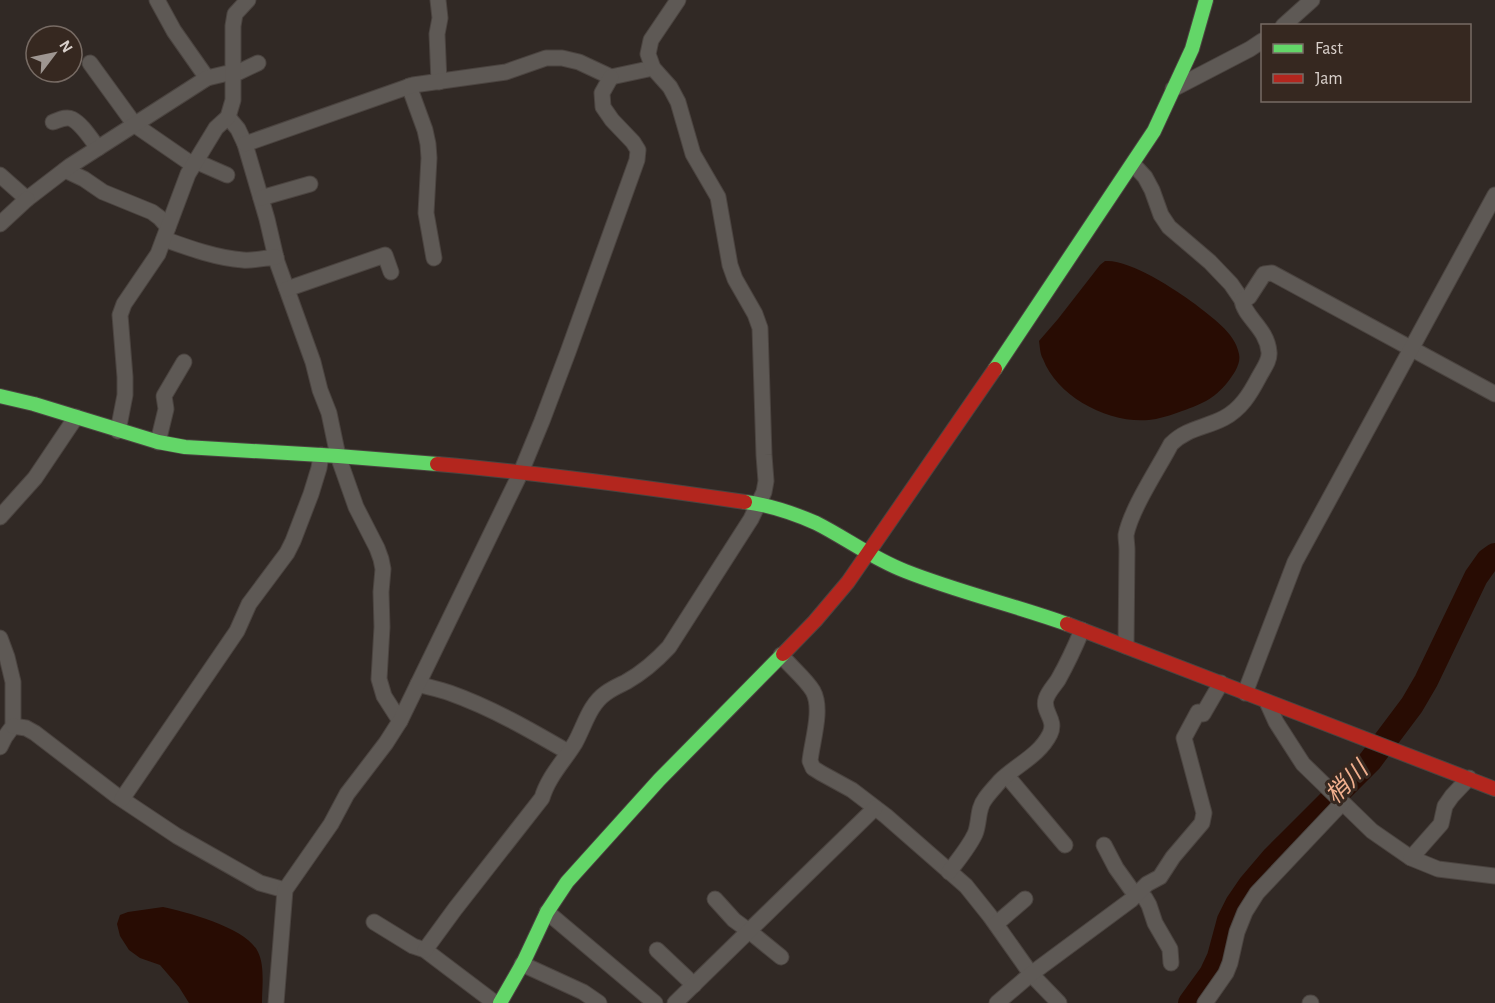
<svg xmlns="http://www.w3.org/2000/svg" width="1495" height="1003" viewBox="0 0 1495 1003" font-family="'Alegreya Sans','Noto Sans JP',sans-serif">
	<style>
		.water { fill: #280c03 }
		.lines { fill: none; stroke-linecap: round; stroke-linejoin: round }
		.river { stroke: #280c03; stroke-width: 24 }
		.street-casing { stroke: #4b4440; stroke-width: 17 }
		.fast-casing { stroke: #4b4440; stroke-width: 16 }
		.jam-casing { stroke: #4b4440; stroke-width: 16 }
		.street { stroke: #5e5955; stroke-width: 15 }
		.fast { stroke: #63d668; stroke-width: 14 }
		.jam { stroke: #b3261e; stroke-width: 14 }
		.labels { text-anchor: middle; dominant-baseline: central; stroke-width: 6; stroke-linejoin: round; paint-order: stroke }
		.water-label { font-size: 24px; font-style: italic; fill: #f0af8e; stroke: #362820 }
	</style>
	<rect width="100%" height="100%" fill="#312925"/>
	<g class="water">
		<path d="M 1105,261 C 1129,259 1175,289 1195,304 C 1211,317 1235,332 1239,354 C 1241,363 1235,372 1230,379 C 1217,397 1203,404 1182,411 C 1174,414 1165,417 1156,419 C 1115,427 1058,399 1043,359 C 1040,354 1040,347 1039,341 L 1058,319 L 1100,265 Z"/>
		<path d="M 163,907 C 187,912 247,928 258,952 C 265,966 262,987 262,1003 L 189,1003 L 179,987 L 160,965 L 140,958 L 129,950 L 120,936 L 117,924 L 120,915 L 128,912 Z"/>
	</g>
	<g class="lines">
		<path class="river" d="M 1190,1003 L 1211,974 L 1219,957 L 1229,920 L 1237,904 L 1250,885 L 1273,858 L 1370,761 L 1412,705 L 1426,681 L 1476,577 L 1488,560 L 1495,555"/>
		<defs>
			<g id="street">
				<path d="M 157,0 L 174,31 L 207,78"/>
				<path d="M 438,0 L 440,18 L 437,34 L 439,82"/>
				<path d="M 1283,26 L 1312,0"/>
				<path d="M 90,63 L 135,125 L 193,165"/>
				<path d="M 409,86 L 425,130 L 428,144 L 429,158 L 426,213 L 434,258"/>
				<path d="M 1173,89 L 1250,49 L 1262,41"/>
				<path d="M 228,117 L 238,129 L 245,144 L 267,219 L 277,262 L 313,362 L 320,390 L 329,413 L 338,456 L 356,507 L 377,548 L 381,559 L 383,569 L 381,592 L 382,627 L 379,679 L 384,696 L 400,721"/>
				<path d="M 53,122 C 59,120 66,116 72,119 C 82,124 91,139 98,148"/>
				<path d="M 245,144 L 413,85 L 506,72 L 546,58 L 562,58 L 579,62 L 611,77 L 653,68"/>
				<path d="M 195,161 L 227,175"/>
				<path d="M 1133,164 L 1145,177 L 1152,190 L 1161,215 L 1169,227 L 1210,262 L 1231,284 L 1242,300"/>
				<path d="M 65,170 L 84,179 L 103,192 L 152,212 L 160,218 L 168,227"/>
				<path d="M 0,175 L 27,199 L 70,166 L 207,78 L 224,74 L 239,72 L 258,63"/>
				<path d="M 261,198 L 310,184"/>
				<path d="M 0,224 L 27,199"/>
				<path d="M 164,239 C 189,248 216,258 243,260 C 253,261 265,258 276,257"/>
				<path d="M 287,289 L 385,255 L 391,272"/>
				<path d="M 118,431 L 125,395 L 125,377 L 120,315 L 124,304 L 158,254 L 188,174 L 216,128 L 228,117 L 233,100 L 233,26 L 235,14 L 248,0"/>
				<path d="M 158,442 L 166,409 L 164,396 L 184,362"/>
				<path d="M 0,517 L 35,478 L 76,417"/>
				<path d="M 0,638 L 7,657 L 13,682 L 13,726 L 5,737 L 0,747"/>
				<path d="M 1126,646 L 1127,550 C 1127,545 1126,540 1126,535 C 1131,509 1158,469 1171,444 C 1187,428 1205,428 1224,418 C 1241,409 1250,394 1259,377 C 1263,369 1270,361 1269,352 C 1267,328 1244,317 1242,300 L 1249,297 L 1264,274 L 1272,273 L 1495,394"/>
				<path d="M 781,655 C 790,666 806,679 813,691 C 823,709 812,741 810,761 L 813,768 L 821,773 L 852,790 L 886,816 L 966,886 L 990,916 L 1031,974 L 1059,1003"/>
				<path d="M 418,684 C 428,687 439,689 450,693 C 492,708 530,730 568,752"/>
				<path d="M 1245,693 L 1295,562 L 1495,195"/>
				<path d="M 1267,702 L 1276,722 L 1303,764 L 1372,831 L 1411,858 L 1438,869 L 1495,876"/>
				<path d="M 13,726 L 26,728 L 35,733 L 117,796 L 177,836 L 260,883 L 285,890"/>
				<path d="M 1007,776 L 1065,845"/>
				<path d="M 122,799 L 237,631 L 249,604 L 287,553 L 293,541 L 311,494 L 319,468 L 321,455"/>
				<path d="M 1104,845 L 1116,868 L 1131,889 L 1145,898 L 1149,905 L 1155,923 L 1170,949 L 1171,963"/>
				<path d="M 1411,858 L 1441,824 L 1445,806 L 1452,796 L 1469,778"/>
				<path d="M 949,872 C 958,860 969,847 975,834 C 980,822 977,809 985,799 C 989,793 995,787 1000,781 C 1016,765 1039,756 1050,734 C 1057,719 1042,712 1046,699 C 1048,692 1054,686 1058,680 C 1067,664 1075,647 1082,630"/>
				<path d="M 715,899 L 734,920 L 749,931 L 781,957"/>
				<path d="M 547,912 L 655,1003"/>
				<path d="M 374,922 L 413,946 L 425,950 L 495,1003"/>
				<path d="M 996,924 L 1025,899"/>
				<path d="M 425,950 L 455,909 L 542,798 C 548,777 564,761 575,743 C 585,725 589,705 606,693 C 613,688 620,685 626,682 C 642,673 657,660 669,647 L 751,519 L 764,492 L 766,481 L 764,455 L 760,328 L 755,314 L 735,279 L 730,265 L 718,197 L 693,154 L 678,102 L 670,87 L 653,68 L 648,54 L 651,40 L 678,0"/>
				<path d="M 657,950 L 694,985"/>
				<path d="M 522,964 L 583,992 L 599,1003"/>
				<path d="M 276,1003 L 285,890 L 331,824 L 347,794 L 386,743 L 400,721 L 521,472 L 542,421 L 568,352 L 637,160 L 638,150 L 633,142 L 612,120 L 603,107 L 602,93 L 611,77"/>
				<path d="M 675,1003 L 875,808"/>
				<path d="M 997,1003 L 1031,974 L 1131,900 L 1147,884 L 1160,877 L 1173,857 L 1202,823 L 1204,813 L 1184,738 L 1198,712 L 1203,714 L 1221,683"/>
				<path d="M 1205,1003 L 1226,973 L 1230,963 L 1237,932 L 1245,912 L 1257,893 L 1342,803"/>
				<path d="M 1310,1003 L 1311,1003"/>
			</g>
			<g id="fast">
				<path d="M 995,369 L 1154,131 L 1192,49 L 1206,0"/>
				<path d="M 0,396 L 34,404 L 158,442 L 185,447 L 338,456 L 437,464"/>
				<path d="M 745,502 C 770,505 793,513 816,523 C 846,538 873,559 905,571 C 958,592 1014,605 1067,624"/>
				<path d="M 500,1003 L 524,961 L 547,912 L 567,882 L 659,780 L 783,654"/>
			</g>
			<g id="jam">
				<path d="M 437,464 C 540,473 643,487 745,502"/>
				<path d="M 1067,624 L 1495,789"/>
				<path d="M 783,654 L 815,621 L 848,582 L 995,369"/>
			</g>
		</defs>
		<use href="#street" class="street-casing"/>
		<use href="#fast" class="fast-casing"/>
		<use href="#jam" class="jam-casing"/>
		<use href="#street" class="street"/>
		<use href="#fast" class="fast"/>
		<use href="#jam" class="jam"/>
	</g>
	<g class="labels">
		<g class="water-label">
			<text transform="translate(1347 783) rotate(-45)">梢川</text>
		</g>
	</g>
	<rect x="1261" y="24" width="210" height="78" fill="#362820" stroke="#776b64" stroke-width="1.5"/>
	<rect x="1273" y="44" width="30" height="9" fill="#63d668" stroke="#776b64" stroke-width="1.5"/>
	<text x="1315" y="54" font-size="18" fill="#d9d0cb">Fast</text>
	<rect x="1273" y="74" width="30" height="9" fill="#b3261e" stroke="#776b64" stroke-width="1.5"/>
	<text x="1315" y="84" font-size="18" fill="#d9d0cb">Jam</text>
	<g transform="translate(54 54) rotate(58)"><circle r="28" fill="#362820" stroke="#776b64" stroke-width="1.5"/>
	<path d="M0-4.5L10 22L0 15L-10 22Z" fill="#9e9691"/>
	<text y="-9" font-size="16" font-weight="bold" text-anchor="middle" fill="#d9d0cb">N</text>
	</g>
</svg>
